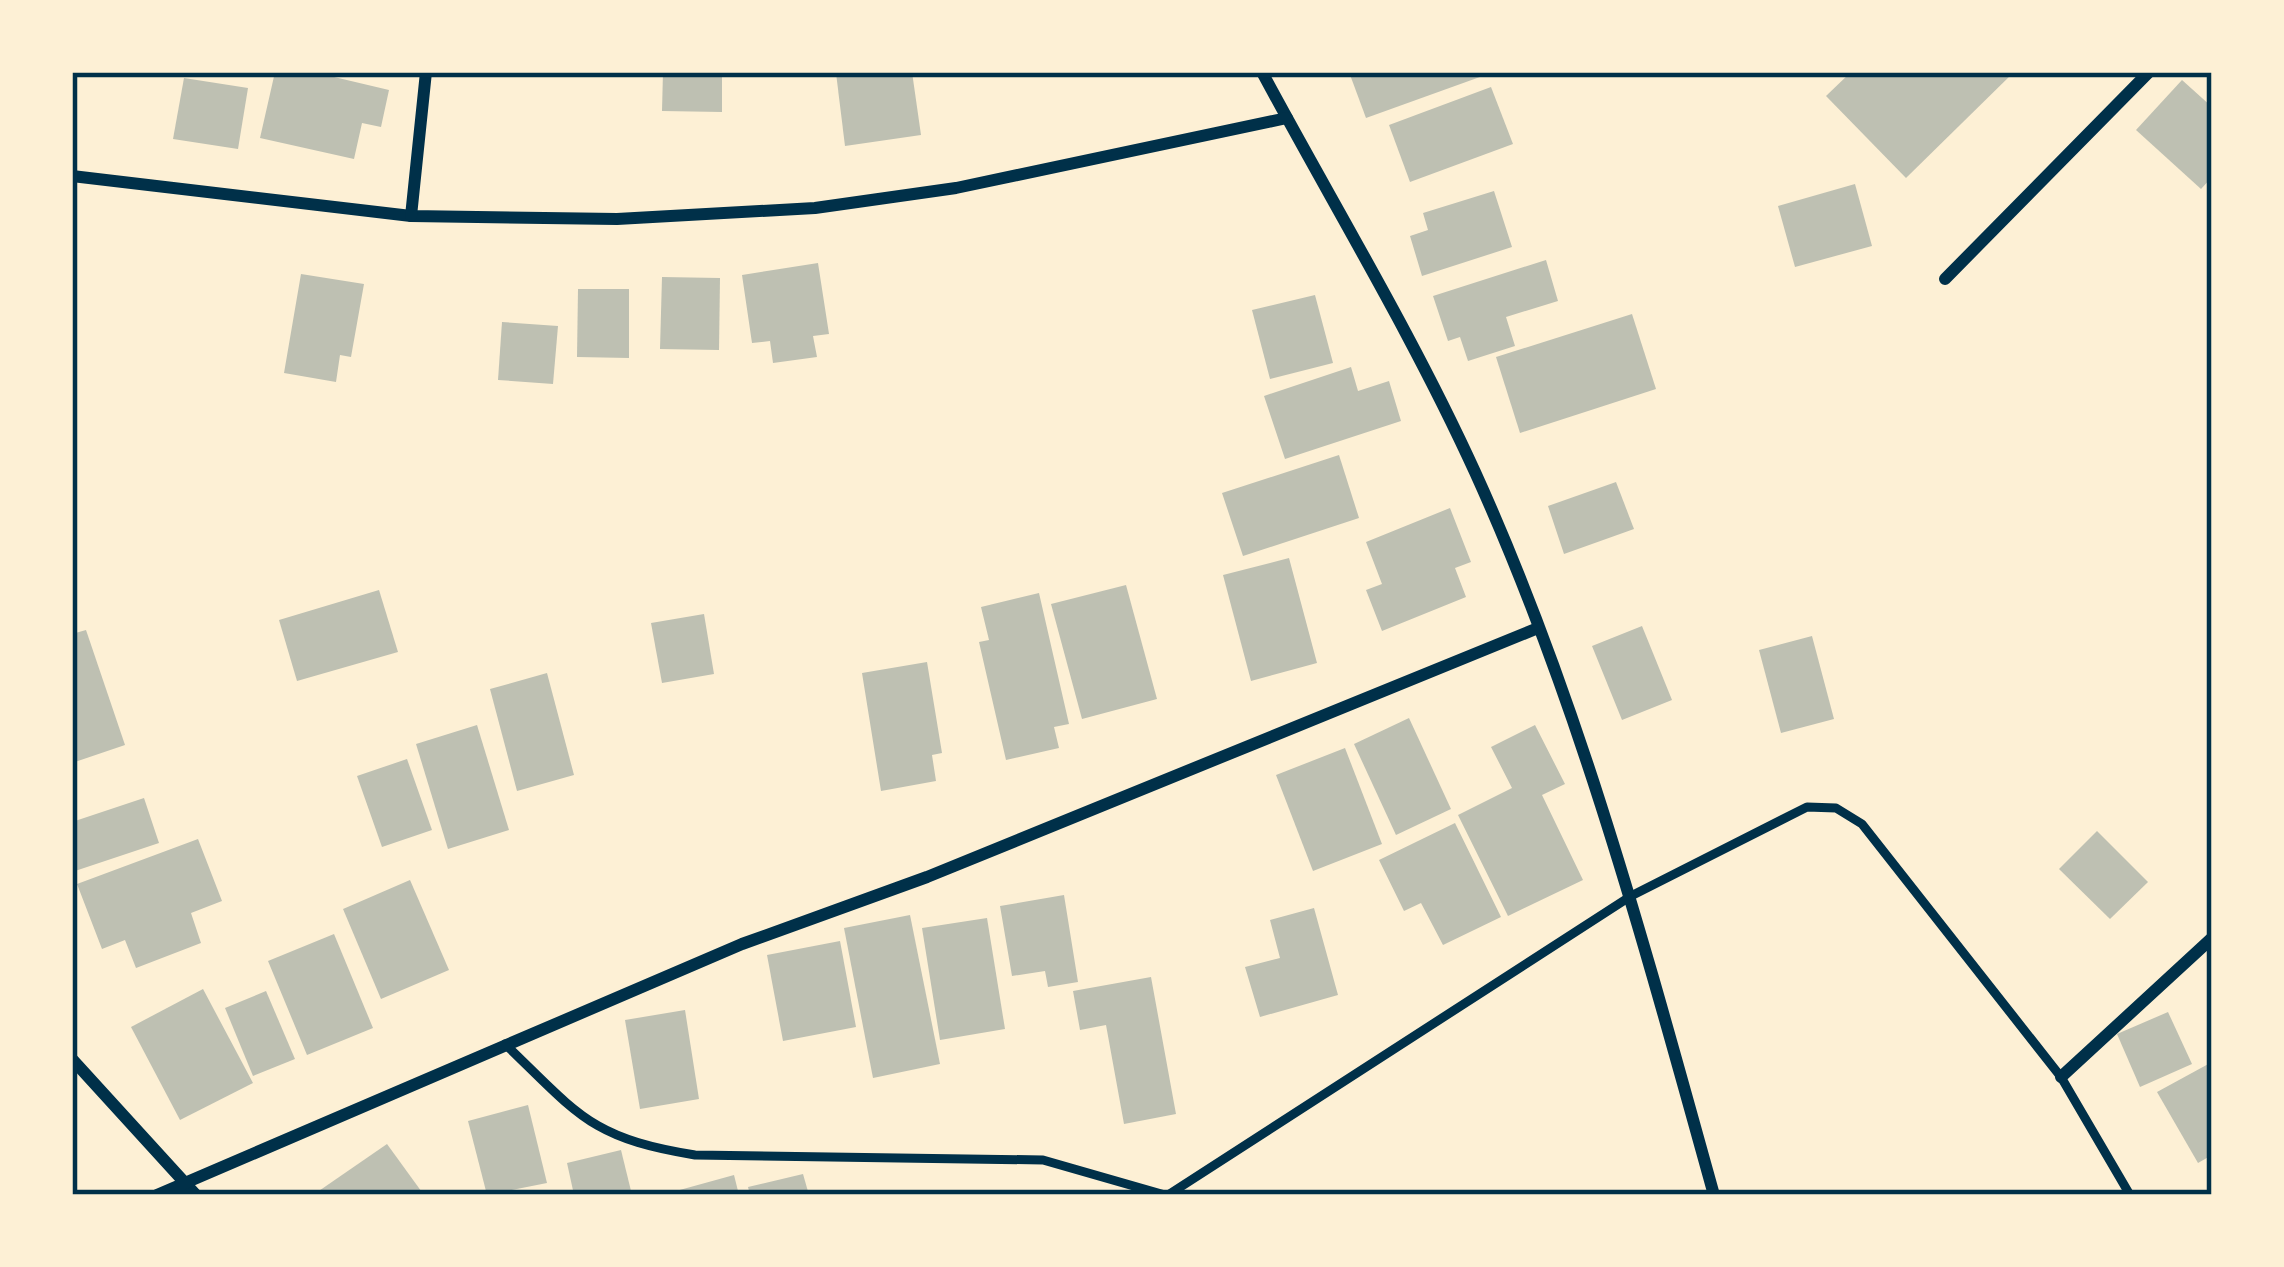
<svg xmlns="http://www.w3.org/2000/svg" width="2284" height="1267" viewBox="0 0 2284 1267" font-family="'Roboto Condensed',sans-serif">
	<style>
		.building { fill: #bec0b2 }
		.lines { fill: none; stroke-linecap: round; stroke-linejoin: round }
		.service { stroke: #003049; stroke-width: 9 }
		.minor { stroke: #003049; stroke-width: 12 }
		.neatline { fill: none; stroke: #003049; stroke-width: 4.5 }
	</style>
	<rect width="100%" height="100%" fill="#fdf0d5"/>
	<g class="building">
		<path d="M 275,72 L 313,72 L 389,90 L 381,127 L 362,123 L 354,159 L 260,138 Z"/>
		<path d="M 663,72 L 722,72 L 722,112 L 662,111 Z"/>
		<path d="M 912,72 L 921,135 L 845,146 L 836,73 Z"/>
		<path d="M 1349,72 L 1491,72 L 1491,73 L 1366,118 Z"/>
		<path d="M 1851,72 L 2014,72 L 1906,178 L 1826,96 Z"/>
		<path d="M 184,78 L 248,88 L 238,149 L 173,139 Z"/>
		<path d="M 2182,80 L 2212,107 L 2212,177 L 2201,189 L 2136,130 Z"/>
		<path d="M 1491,87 L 1513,144 L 1410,182 L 1389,125 Z"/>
		<path d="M 1855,184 L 1872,246 L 1795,267 L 1778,206 Z"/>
		<path d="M 1494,191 L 1512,247 L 1422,276 L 1410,236 L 1428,230 L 1423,213 Z"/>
		<path d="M 1546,260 L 1558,301 L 1506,317 L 1515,346 L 1468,361 L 1460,337 L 1448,341 L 1433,296 Z"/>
		<path d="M 818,263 L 829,334 L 813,336 L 817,357 L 773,363 L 770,341 L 752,343 L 742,275 Z"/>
		<path d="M 301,274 L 364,284 L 351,357 L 340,355 L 336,382 L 284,373 Z"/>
		<path d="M 662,277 L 720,278 L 719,350 L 660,349 Z"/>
		<path d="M 578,289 L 629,289 L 629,358 L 577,357 Z"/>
		<path d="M 1315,295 L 1333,363 L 1270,379 L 1252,310 Z"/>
		<path d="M 1632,314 L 1656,389 L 1520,433 L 1496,357 Z"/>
		<path d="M 502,322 L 558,326 L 553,384 L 498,380 Z"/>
		<path d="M 1351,367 L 1358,391 L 1389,381 L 1401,421 L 1285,459 L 1264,396 Z"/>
		<path d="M 1339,455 L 1359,518 L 1243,556 L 1222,493 Z"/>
		<path d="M 1616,482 L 1634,529 L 1564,554 L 1548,506 Z"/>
		<path d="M 1450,508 L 1471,562 L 1455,568 L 1466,597 L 1382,631 L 1366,590 L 1382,584 L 1366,542 Z"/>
		<path d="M 1289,558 L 1317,663 L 1251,681 L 1223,575 Z"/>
		<path d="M 1126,585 L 1157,699 L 1082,719 L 1051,604 Z"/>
		<path d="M 379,590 L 398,652 L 297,681 L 279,620 Z"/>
		<path d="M 1039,593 L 1069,724 L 1054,727 L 1059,748 L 1006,760 L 979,642 L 989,640 L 981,607 Z"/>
		<path d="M 704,614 L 714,674 L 662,683 L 651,623 Z"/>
		<path d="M 1642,626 L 1672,700 L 1622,720 L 1592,646 Z"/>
		<path d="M 86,630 L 125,745 L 72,763 L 72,634 Z"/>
		<path d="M 1812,636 L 1834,719 L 1781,733 L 1759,650 Z"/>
		<path d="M 927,662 L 942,753 L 932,755 L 936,781 L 881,791 L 862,673 Z"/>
		<path d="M 547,673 L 574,775 L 517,791 L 490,689 Z"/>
		<path d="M 1409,718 L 1451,809 L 1396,835 L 1354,744 Z"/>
		<path d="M 477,725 L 509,830 L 448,849 L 416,744 Z"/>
		<path d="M 1535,725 L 1565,784 L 1542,795 L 1583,880 L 1508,916 L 1458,815 L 1512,788 L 1491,747 Z"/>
		<path d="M 1345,748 L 1382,844 L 1313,871 L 1276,775 Z"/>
		<path d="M 407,759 L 432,830 L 382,847 L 357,776 Z"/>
		<path d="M 144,798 L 159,843 L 72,872 L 72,822 Z"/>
		<path d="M 1455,823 L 1501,917 L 1443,945 L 1421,903 L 1404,911 L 1379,860 Z"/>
		<path d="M 2097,831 L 2148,882 L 2110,919 L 2059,869 Z"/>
		<path d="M 198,839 L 222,901 L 191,913 L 201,943 L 136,968 L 125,940 L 102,949 L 77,884 Z"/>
		<path d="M 410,880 L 449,970 L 381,999 L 343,909 Z"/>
		<path d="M 1064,895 L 1078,982 L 1048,987 L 1045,971 L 1012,976 L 1000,906 Z"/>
		<path d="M 1314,908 L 1338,995 L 1260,1017 L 1245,967 L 1280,958 L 1270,920 Z"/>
		<path d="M 910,915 L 940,1064 L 873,1078 L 844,928 Z"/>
		<path d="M 987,918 L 1005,1029 L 940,1040 L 922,928 Z"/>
		<path d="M 334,934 L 373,1028 L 307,1055 L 268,961 Z"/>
		<path d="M 840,941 L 856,1027 L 783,1041 L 767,955 Z"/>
		<path d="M 1151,977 L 1176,1114 L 1124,1124 L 1106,1025 L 1080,1030 L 1073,991 Z"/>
		<path d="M 203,989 L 253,1083 L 180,1120 L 131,1027 Z"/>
		<path d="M 266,991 L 295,1059 L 253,1076 L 225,1008 Z"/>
		<path d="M 685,1010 L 699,1099 L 640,1109 L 625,1020 Z"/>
		<path d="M 2168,1012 L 2192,1064 L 2140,1087 L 2117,1034 Z"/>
		<path d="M 2212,1062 L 2212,1155 L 2198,1163 L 2157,1092 Z"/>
		<path d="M 528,1105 L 547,1183 L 487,1195 L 468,1121 Z"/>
		<path d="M 387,1144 L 424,1195 L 313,1195 Z"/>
		<path d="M 621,1150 L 632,1195 L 574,1195 L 567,1163 Z"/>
		<path d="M 803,1174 L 809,1195 L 750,1195 L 748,1187 Z"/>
		<path d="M 734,1175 L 739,1195 L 677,1195 L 676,1191 Z"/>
	</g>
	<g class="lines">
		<g class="service">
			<path d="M 505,1044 C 579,1115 590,1138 695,1155 L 1043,1160 L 1165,1195"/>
			<path d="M 1168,1195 L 1631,896 L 1807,807 L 1836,808 L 1862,824 L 2061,1077 L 2130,1195"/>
		</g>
		<g class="minor">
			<path d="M 1262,72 C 1334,206 1412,334 1475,472 C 1580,703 1646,951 1714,1195"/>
			<path d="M 72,176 L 411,216 L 617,219 L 815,208 L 956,188 L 1287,118"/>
			<path d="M 411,216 L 426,72"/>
			<path d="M 1945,279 L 2149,72"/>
			<path d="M 72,1059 L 196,1195"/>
			<path d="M 2061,1077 L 2212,938"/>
			<path d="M 157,1195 L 742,944 L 927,877 L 1538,628"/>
		</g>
	</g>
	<rect width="2284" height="1267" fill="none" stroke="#fdf0d5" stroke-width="150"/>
	<rect x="75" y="75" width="2134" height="1117" class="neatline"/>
</svg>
